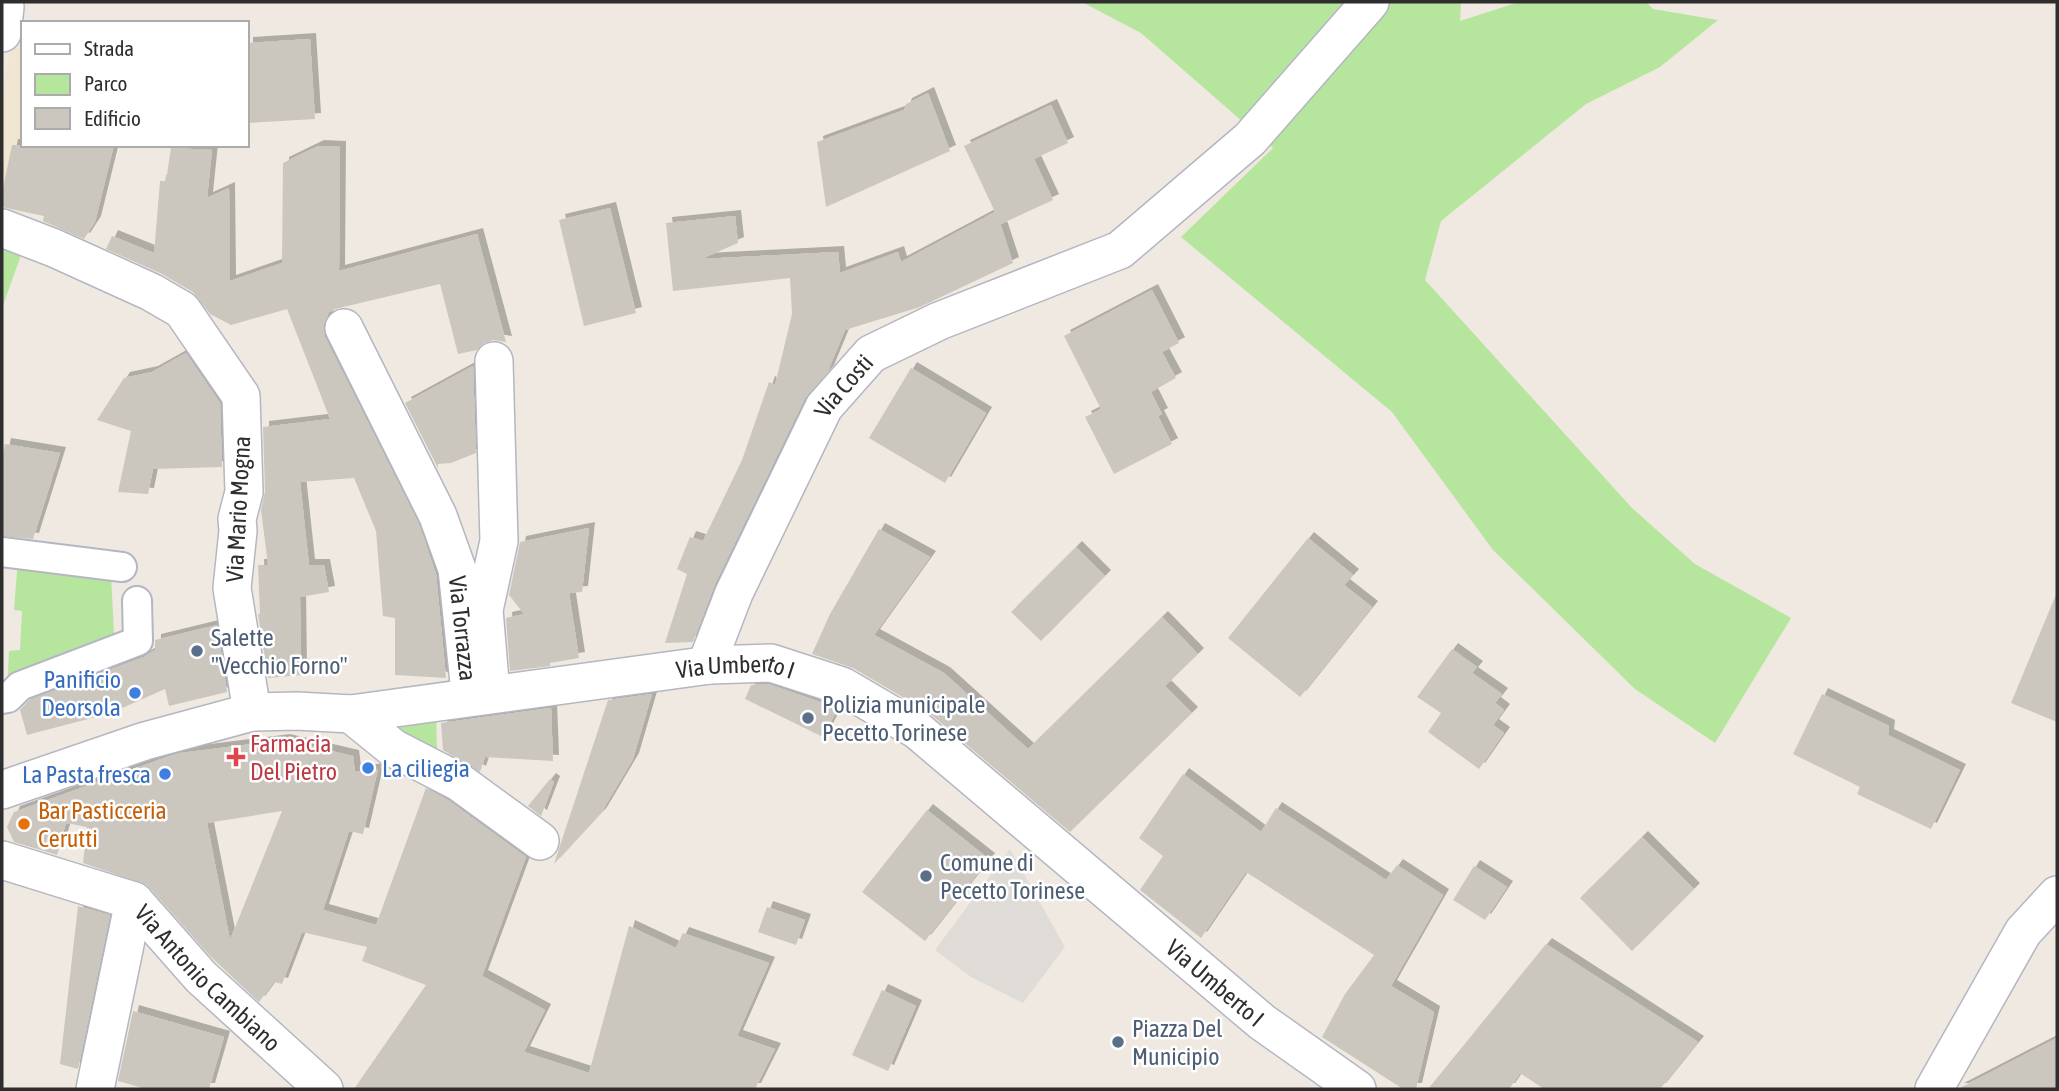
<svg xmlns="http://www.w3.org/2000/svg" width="2059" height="1091" viewBox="0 0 2059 1091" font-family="'Asap Condensed',sans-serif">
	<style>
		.education { fill: #f0e6d1 }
		.green { fill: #b6e59e }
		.plaza { fill: #dfdcd8 }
		.building { fill: #cbc7bf; fill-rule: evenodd; filter: url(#shadow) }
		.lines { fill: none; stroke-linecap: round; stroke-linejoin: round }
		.pedestrian-casing { stroke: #b4b7c1; stroke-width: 32 }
		.minor-casing { stroke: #b4b7c1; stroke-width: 40 }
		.pedestrian { stroke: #fff; stroke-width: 28 }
		.minor { stroke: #fff; stroke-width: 37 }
		.service-dot { fill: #5c6f8a; stroke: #fff; stroke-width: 2.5 }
		.shop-dot { fill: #3f7fe0; stroke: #fff; stroke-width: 2.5 }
		.health-dot { fill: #e0444e; stroke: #fff; stroke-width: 2.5 }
		.food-dot { fill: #e8710a; stroke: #fff; stroke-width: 2.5 }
		.labels { text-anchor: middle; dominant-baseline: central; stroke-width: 5; stroke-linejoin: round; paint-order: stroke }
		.street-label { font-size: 24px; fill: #2e2e2e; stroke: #fff }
		.service-label { font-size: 24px; fill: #4e5e75; stroke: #fff; text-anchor: start }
		.shop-label { font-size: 24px; fill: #366cbe; stroke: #fff; text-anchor: end }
		.health-label { font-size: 24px; fill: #be3a42; stroke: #fff; text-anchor: start }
		.food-label { font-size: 24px; fill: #c56008; stroke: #fff; text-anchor: start }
	</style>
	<defs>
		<filter id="shadow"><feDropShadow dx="6" dy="-6" stdDeviation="0" flood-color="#0004"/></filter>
	</defs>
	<rect width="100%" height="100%" fill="#efe9e1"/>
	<path class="education" d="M 23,30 L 23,145 L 114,145 L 95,222 L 81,244 L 40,240 L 44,215 L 2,210 L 2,99 L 13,31 Z"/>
	<g class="green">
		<path d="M 1082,2 L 1461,2 L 1460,21 L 1519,2 L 1646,2 L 1653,9 L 1718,20 L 1660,67 L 1586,104 L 1441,221 L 1425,280 L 1632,508 L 1695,564 L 1791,618 L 1715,743 L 1635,689 L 1493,550 L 1392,412 L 1181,237 L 1273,148 L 1141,33 Z"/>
		<path d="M 2,239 L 24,247 L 2,308 Z"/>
		<path d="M 18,559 L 111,575 L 114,634 L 23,681 L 7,695 L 9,651 L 20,650 L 22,611 L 14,610 Z"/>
		<path d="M 436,714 L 437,749 L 435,754 L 409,746 L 394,726 Z"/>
	</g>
	<path class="plaza" d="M 1010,849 L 1065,947 L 1023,1003 L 971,977 L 935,950 Z"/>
	<g class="building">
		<path d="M 310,39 L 315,119 L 247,123 L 247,43 Z"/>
		<path d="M 928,93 L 950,151 L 826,207 L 817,142 L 904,110 L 906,104 Z"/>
		<path d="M 1051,105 L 1068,143 L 1034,159 L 1053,200 L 1001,224 L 998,217 L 1013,263 L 920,307 L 845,330 L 828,371 L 805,398 L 715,584 L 693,642 L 665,643 L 687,574 L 677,569 L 690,537 L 703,541 L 742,460 L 769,382 L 775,385 L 792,314 L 790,278 L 673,291 L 666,223 L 735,216 L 738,243 L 701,259 L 838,252 L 840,273 L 898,252 L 901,262 L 995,212 L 964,146 Z"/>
		<path d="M 12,145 L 114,145 L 95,222 L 84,239 L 43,221 L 44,216 L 2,207 L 2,193 Z"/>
		<path d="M 318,146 L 340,147 L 339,271 L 477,234 L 506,342 L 493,340 L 484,343 L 477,350 L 458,354 L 440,284 L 335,309 L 329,312 L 323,326 L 325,337 L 419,524 L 436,574 L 446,678 L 395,675 L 395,618 L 383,616 L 376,531 L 354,478 L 300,482 L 309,565 L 324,565 L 329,592 L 300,597 L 301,675 L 268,678 L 258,614 L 260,614 L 258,565 L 268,565 L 261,510 L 265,491 L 263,427 L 330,419 L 287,309 L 231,325 L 210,314 L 193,292 L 160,273 L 106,249 L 112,236 L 154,253 L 160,181 L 166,181 L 171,148 L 212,150 L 207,198 L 229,188 L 230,281 L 282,263 L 283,163 Z"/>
		<path d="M 610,208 L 636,313 L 584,326 L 559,220 Z"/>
		<path d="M 1152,290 L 1179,343 L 1162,352 L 1176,378 L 1151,392 L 1162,414 L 1158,416 L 1172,444 L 1114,474 L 1085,417 L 1101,409 L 1064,336 Z"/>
		<path d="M 186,353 L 220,403 L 222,467 L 153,469 L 148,494 L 118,492 L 131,431 L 97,420 L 124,378 L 152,372 Z"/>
		<path d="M 473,366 L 476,453 L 451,463 L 438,464 L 438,468 L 405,403 Z"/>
		<path d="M 911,368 L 986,413 L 945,483 L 869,438 Z"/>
		<path d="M 5,444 L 60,453 L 33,539 L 2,536 L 2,458 Z"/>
		<path d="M 589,528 L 582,592 L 569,593 L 579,658 L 550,663 L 550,666 L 510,671 L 506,618 L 524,614 L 509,595 L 520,542 Z"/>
		<path d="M 879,529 L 930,557 L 874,635 L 944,673 L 1028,749 L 1162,617 L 1198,654 L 1165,686 L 1192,713 L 1070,832 L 928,712 L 853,668 L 812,654 L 830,614 Z"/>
		<path d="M 1308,538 L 1353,575 L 1344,585 L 1372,607 L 1300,697 L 1228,638 Z"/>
		<path d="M 1076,547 L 1105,576 L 1041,641 L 1011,612 Z"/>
		<path d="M 2057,592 L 2057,722 L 2011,703 Z"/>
		<path d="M 217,625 L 227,692 L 169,706 L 165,689 L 111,713 L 27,735 L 20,710 L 29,700 L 144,657 L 155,650 L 155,640 Z"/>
		<path d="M 1452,649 L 1477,667 L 1472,673 L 1502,694 L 1495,703 L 1504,710 L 1493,725 L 1504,733 L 1479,769 L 1428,732 L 1441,713 L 1417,697 Z"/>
		<path d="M 768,684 L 838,708 L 823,737 L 745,699 L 751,685 Z"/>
		<path d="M 652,694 L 633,759 L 601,813 L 554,864 L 608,700 Z"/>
		<path d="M 1822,694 L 1889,726 L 1888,735 L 1960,770 L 1931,829 L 1857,794 L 1860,787 L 1793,754 Z"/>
		<path d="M 551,708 L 553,761 L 485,757 L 480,772 L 443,750 L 441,723 Z"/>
		<path d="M 284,740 L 353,756 L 355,772 L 378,769 L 363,834 L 349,831 L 323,910 L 376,925 L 426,788 L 448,800 L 526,857 L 482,976 L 545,1010 L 524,1052 L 589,1073 L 629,926 L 676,948 L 683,933 L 769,963 L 737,1036 L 775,1049 L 755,1089 L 354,1089 L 426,985 L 362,961 L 367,947 L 302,932 L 282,984 L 274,982 L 259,1002 L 210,956 L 147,885 L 83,863 L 87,827 L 66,823 L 57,855 L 14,842 L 7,827 L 14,812 L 164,758 L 180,753 ZM 282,811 L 230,940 L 207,823 Z"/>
		<path d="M 1183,774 L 1261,832 L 1276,808 L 1386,880 L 1397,865 L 1443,895 L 1391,986 L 1434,1012 L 1416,1089 L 1403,1089 L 1322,1037 L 1345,994 L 1374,955 L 1246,872 L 1201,938 L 1140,890 L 1163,856 L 1139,838 Z"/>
		<path d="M 550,779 L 554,782 L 541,816 L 528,806 Z"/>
		<path d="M 927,810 L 989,859 L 925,941 L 862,892 Z"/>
		<path d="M 1642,837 L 1694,889 L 1632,951 L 1580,898 Z"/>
		<path d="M 1474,866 L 1507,887 L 1485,920 L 1453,900 Z"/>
		<path d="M 78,906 L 110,915 L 78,1069 L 60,1064 Z"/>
		<path d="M 767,907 L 805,920 L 796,945 L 758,932 Z"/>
		<path d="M 1546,944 L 1698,1042 L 1660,1089 L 1544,1089 L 1520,1073 L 1509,1089 L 1428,1089 Z"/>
		<path d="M 882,990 L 916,1006 L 888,1071 L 852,1055 Z"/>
		<path d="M 133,1011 L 224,1037 L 209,1089 L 146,1089 L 118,1081 Z"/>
		<path d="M 2057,1038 L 2057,1089 L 1958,1089 Z"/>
	</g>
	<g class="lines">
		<defs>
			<g id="pedestrian">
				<path d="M 2,552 L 122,567"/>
				<path d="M 2,699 L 8,698 L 20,686 L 138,641 L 137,601"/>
			</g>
			<g id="minor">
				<path d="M 2,33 L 5,7"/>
				<path d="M 2,228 L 54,248 L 151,292 L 182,310 L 241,396 L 244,492 L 237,519 L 238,531 L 232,588 L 252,712"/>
				<path id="s1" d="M 344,328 L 438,516 L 457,569 L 469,683 L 480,695 L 490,681 L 484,610 L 499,541 L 494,361"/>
				<path id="s2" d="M 710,665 L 709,658 L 734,593 L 824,407 L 871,354 L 939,321 L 1120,250 L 1250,139 L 1370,2"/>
				<path d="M 351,714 L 393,748 L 459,782 L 540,841"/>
				<path id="s3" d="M 2,790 L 145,741 L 252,712 L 297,711 L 351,714 L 710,665 L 771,663 L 842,686 L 917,730 L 1262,1022 L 1357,1089"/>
				<path id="s4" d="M 2,860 L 134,901 L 201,977 L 324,1089"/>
				<path d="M 95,1089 L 134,901"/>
				<path d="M 1934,1089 L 2023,932 L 2057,895"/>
			</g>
		</defs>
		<use href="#pedestrian" class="pedestrian-casing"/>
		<use href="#minor" class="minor-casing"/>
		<use href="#pedestrian" class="pedestrian"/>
		<use href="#minor" class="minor"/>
	</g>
	<g class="service-dot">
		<circle cx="197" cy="651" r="7"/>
		<circle cx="808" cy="718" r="7"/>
		<circle cx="926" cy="876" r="7"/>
		<circle cx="1118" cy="1042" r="7"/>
	</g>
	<g class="shop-dot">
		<circle cx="135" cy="693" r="7"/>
		<circle cx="368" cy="768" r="7"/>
		<circle cx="165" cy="774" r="7"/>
	</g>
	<path class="health-dot" d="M232.5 746.5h7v7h7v7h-7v7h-7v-7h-7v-7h7z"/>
	<circle class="food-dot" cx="24" cy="824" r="7"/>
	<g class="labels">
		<g class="street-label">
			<text stroke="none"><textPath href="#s2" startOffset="312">Via Costi</textPath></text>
			<text transform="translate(238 509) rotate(-87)">Via Mario Mogna</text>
			<text stroke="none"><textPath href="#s1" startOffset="326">Via Torrazza</textPath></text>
			<text stroke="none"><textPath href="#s3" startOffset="749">Via Umberto I</textPath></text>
			<text stroke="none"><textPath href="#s4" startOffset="245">Via Antonio Cambiano</textPath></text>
			<text stroke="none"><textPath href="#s3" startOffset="1337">Via Umberto I</textPath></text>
		</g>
		<g class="service-label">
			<text x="211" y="637">Salette<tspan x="211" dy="28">"Vecchio Forno"</tspan></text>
			<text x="822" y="704">Polizia municipale<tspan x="822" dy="28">Pecetto Torinese</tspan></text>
			<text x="940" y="862">Comune di<tspan x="940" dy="28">Pecetto Torinese</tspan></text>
			<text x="1132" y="1028">Piazza Del<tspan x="1132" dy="28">Municipio</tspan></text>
		</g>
		<g class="shop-label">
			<text x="121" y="679">Panificio<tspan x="121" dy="28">Deorsola</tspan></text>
			<text x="382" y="768" text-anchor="start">La ciliegia</text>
			<text x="151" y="774">La Pasta fresca</text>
		</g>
		<g class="health-label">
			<text x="250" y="743">Farmacia<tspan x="250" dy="28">Del Pietro</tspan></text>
		</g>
		<g class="food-label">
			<text x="38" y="810">Bar Pasticceria<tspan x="38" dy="28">Cerutti</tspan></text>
		</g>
	</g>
	<rect width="2059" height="1091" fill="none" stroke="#2e2e2e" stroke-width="7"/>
	<rect x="21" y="21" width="228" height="126" fill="#ffffff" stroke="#ababab" stroke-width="2"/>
	<rect x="35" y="44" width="35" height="10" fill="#ffffff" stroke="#ababab" stroke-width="2"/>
	<text x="84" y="56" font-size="21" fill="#2e2e2e">Strada</text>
	<rect x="35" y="74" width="35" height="21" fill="#b6e59e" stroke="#ababab" stroke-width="2"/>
	<text x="84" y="91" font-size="21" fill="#2e2e2e">Parco</text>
	<rect x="35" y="108" width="35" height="21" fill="#cbc7bf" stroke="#ababab" stroke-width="2"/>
	<text x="84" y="126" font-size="21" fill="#2e2e2e">Edificio</text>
</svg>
